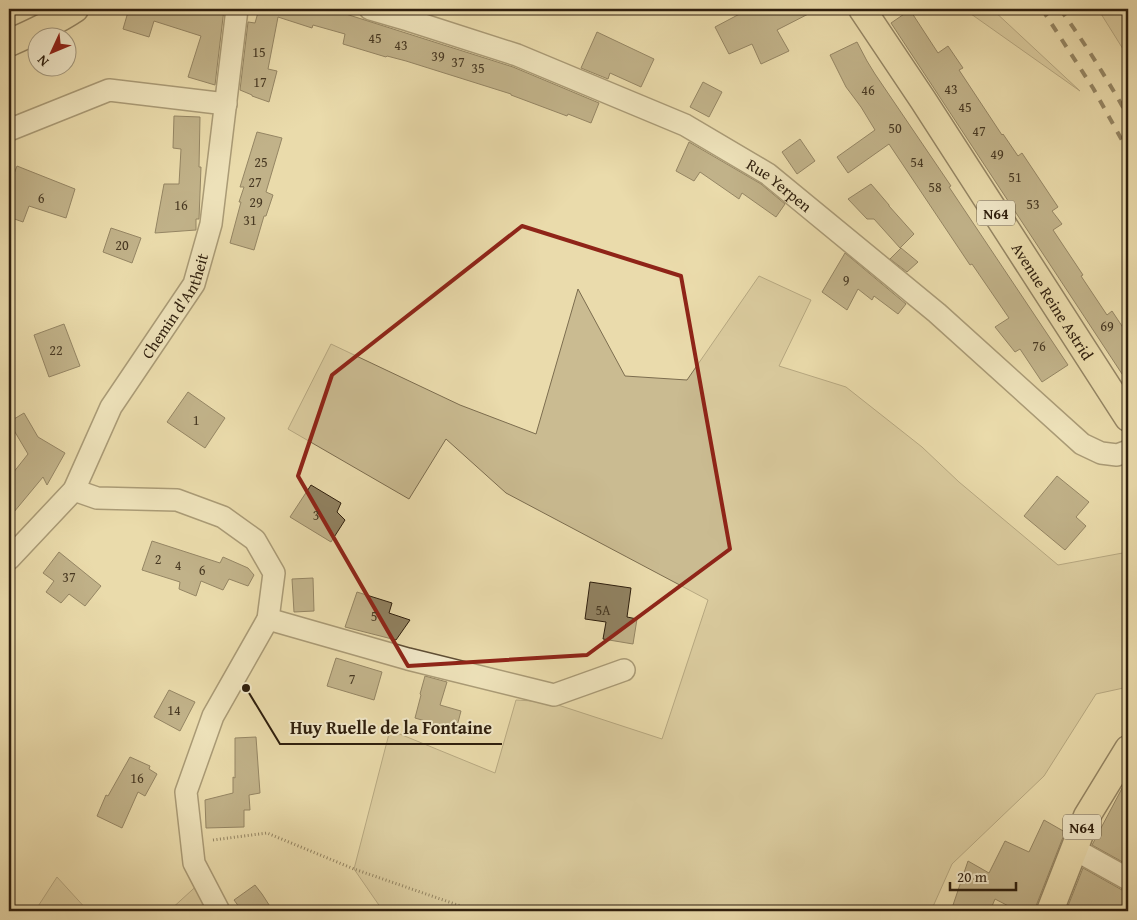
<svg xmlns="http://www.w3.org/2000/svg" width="1137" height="920" viewBox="0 0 1137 920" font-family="'Gentium Book Plus',serif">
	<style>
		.green { fill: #cabb91; stroke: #7c6d4f }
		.building { fill: #908160; stroke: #2f1f0d }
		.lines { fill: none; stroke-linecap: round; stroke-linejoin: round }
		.minor-casing { stroke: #5e4e35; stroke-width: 24 }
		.major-casing { stroke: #2f1f0d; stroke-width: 29 }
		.path { stroke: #2f1f0d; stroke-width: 3; stroke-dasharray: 1 2.5; stroke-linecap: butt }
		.minor { stroke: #f1e8c9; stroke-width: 21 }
		.major { stroke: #eadbac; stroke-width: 26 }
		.rail { stroke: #2f1f0d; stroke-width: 4; stroke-dasharray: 9 9; stroke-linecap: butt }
		.marked { fill: none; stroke: #8f2418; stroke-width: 4; stroke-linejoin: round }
		.labels { text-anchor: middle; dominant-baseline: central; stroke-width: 4; stroke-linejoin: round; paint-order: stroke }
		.number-label { font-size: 14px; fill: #473822 }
		.shield { fill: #f1e8c9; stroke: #695b45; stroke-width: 1 }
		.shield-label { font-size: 15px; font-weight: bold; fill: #2f1f0d }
		.street-label { font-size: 16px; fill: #2f1f0d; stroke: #f1e8c9 }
		.leader { fill: none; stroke: #2f1f0d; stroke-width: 2 }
		.callout-dot { fill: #2f1f0d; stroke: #f1e8c9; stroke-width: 2 }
		.callout-label { font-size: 18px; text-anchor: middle; font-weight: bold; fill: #2f1f0d; stroke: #f1e8c9; stroke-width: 4; stroke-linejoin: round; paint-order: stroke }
	</style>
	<rect width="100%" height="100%" fill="#eadbac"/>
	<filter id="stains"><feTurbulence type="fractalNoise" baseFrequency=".004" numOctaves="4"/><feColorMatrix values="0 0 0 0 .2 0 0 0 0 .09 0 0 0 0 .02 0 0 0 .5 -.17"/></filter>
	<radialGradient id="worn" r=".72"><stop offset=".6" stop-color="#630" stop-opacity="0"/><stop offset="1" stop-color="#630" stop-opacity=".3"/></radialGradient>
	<g class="green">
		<path d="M 964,9 L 992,9 L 1080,91 Z"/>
		<path d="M 1098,9 L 1126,9 L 1128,13 L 1128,57 Z"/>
		<path d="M 759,276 L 811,300 L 779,366 L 846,387 L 922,447 L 959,482 L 1058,565 L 1128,552 L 1128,687 L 1096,694 L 1044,776 L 952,864 L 931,911 L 383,911 L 354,869 L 390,730 L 495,773 L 516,700 L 549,702 L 662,739 L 708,600 L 506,493 L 446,439 L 409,499 L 288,429 L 331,344 L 460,405 L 536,434 L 578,289 L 625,376 L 687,380 Z"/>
		<path d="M 57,877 L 88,911 L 35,911 Z"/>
		<path d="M 203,880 L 219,911 L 169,911 Z"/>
	</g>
	<g class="building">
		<path d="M 124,9 L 224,9 L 215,85 L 188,77 L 201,36 L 154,21 L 149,37 L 123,29 L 128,12 L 124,10 Z"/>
		<path d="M 259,9 L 330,9 L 513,67 L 599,103 L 591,123 L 568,114 L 567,116 L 511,95 L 511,94 L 406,61 L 387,56 L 386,57 L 343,44 L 345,34 L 313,25 L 312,28 L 278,17 L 268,69 L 277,71 L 269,102 L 252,96 L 252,95 L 240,90 L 248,22 L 255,23 Z"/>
		<path d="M 749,9 L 818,9 L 777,30 L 789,51 L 761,64 L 752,44 L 729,54 L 715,27 Z"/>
		<path d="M 910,10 L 938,53 L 948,46 L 963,68 L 959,70 L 1002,135 L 1003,134 L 1018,156 L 1022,153 L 1058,207 L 1052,211 L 1062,224 L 1053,230 L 1083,275 L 1081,276 L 1107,315 L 1112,311 L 1128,335 L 1128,383 L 891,23 Z"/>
		<path d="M 597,32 L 654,59 L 641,87 L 610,73 L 608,79 L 581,68 Z"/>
		<path d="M 857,42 L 867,61 L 875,74 L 951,186 L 949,187 L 1068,365 L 1042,382 L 1020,349 L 1015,352 L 995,327 L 1009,318 L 972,264 L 970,265 L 889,144 L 848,173 L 837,157 L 875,130 L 861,107 L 846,87 L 830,55 Z"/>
		<path d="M 703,82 L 722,92 L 709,117 L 690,107 Z"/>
		<path d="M 174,116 L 200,117 L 199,167 L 201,167 L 199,219 L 196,219 L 196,230 L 155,233 L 164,184 L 179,184 L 181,149 L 173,148 Z"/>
		<path d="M 257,132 L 282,138 L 266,192 L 273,195 L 266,216 L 264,216 L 254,250 L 230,243 L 241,202 L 239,202 L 244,187 L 240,187 Z"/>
		<path d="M 800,139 L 815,161 L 797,174 L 782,152 Z"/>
		<path d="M 689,142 L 761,184 L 785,204 L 776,217 L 742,193 L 739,199 L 700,172 L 694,181 L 676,171 Z"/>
		<path d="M 17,166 L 75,189 L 66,218 L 29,206 L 23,222 L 9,217 L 9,187 Z"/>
		<path d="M 871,184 L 889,205 L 889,206 L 914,234 L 900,248 L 874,219 L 867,219 L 848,199 Z"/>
		<path d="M 111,228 L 141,238 L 132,263 L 103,252 Z"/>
		<path d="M 901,248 L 918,262 L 907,272 L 890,259 Z"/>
		<path d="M 845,253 L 906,304 L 898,314 L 874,296 L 872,300 L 858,289 L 847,310 L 822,292 Z"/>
		<path d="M 64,324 L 80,366 L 49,377 L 34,335 Z"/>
		<path d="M 188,392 L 225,418 L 205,448 L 167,422 Z"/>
		<path d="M 24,413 L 38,437 L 65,453 L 47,485 L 43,477 L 9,518 L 9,478 L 28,454 L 9,422 Z"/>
		<path d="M 1057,476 L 1089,502 L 1076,517 L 1086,526 L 1065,550 L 1024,516 Z"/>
		<path d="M 311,485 L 341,503 L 337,512 L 345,520 L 331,542 L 290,517 Z"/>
		<path d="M 152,541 L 220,563 L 223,557 L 248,568 L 254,575 L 248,586 L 229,579 L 223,590 L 201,581 L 196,596 L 179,589 L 180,582 L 142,570 Z"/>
		<path d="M 59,552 L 101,586 L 85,606 L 69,594 L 61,603 L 46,592 L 54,581 L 43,573 Z"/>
		<path d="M 313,578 L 314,611 L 294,612 L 292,579 Z"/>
		<path d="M 590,582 L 631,588 L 627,617 L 637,619 L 633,644 L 603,639 L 606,622 L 585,619 Z"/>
		<path d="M 357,592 L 392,603 L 389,613 L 410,620 L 396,640 L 345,627 Z"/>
		<path d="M 336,658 L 382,672 L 374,700 L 327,686 Z"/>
		<path d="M 425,676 L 447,682 L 440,705 L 461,711 L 456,730 L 415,718 L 421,695 L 420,694 Z"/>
		<path d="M 169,690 L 195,702 L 180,731 L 154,717 Z"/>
		<path d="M 256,737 L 260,793 L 249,795 L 250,810 L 244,810 L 244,827 L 206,828 L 205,800 L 233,793 L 233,777 L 235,778 L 235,738 Z"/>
		<path d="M 130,757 L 150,766 L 149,769 L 157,774 L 145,796 L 138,792 L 122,828 L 97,816 L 106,795 L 108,796 Z"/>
		<path d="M 1128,777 L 1128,865 L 1092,845 Z"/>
		<path d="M 1044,820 L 1065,832 L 1036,906 L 1035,911 L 1018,911 L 995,899 L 990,911 L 951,911 L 968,861 L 989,873 L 1005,841 L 1029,852 Z"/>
		<path d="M 1083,868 L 1122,890 L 1128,891 L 1128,911 L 1066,911 Z"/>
		<path d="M 255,885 L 262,894 L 273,911 L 242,911 L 234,900 Z"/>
	</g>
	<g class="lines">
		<defs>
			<g id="minor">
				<path id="s1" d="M 370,9 L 408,20 L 517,55 L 685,125 L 768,174 L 937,313 L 1082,444 L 1101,453 L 1117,455 L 1128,451"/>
				<path d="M 9,130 L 109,90 L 226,104"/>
				<path d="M 74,490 L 97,498 L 177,500 L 223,517 L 255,540 L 274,573 L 268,619 L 213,716 L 186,792 L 194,863 L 219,911"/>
				<path id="s2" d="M 9,559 L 74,490 L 111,407 L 194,284 L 211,224 L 237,9"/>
				<path d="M 268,619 L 408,659 L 554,695 L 624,670"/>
				<path d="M 1074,849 L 1128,879"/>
			</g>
			<g id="major">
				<path id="s3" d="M 862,9 L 923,100 L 1128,418"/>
				<path d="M 9,43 C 32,33 54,23 75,9"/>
				<path d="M 1050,911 L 1087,816 L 1128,749"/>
			</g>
		</defs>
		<use href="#minor" class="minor-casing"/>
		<use href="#major" class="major-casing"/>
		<path class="path" d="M 213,840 L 267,833 L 354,869 L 475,911"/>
		<use href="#minor" class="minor"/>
		<use href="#major" class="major"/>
		<g class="rail">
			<path d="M 1042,9 L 1093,88 L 1128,151"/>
			<path d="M 1060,9 C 1085,43 1107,79 1128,116"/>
		</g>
	</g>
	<path d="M0 0H1137V920H0ZM 522,226 L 681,276 L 730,549 L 587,655 L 408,666 L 298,476 L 332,375 Z" fill="#eadbac" fill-opacity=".55" fill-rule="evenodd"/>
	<path class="marked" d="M 522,226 L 681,276 L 730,549 L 587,655 L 408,666 L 298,476 L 332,375 Z"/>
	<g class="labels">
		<g class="number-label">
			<text x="375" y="38">45</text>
			<text x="401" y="45">43</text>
			<text x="259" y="52">15</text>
			<text x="438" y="56">39</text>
			<text x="458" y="62">37</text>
			<text x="478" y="68">35</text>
			<text x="260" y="82">17</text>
			<text x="951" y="89">43</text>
			<text x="868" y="90">46</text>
			<text x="965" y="107">45</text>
			<text x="895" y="128">50</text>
			<text x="979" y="131">47</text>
			<text x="997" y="154">49</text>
			<text x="261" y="162">25</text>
			<text x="917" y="162">54</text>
			<text x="1015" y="177">51</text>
			<text x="255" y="182">27</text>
			<text x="935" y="187">58</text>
			<text x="41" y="198">6</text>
			<text x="256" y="202">29</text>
			<text x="1033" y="204">53</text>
			<text x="181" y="205">16</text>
			<text x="250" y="220">31</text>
			<text x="122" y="245">20</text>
			<text x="846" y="280">9</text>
			<text x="1107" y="326">69</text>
			<text x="1039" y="346">76</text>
			<text x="56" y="350">22</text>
			<text x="196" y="420">1</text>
			<text x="316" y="515">3</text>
			<text x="158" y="559">2</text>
			<text x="178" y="565">4</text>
			<text x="202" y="570">6</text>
			<text x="69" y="577">37</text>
			<text x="603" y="610">5A</text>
			<text x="374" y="616">5</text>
			<text x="352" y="679">7</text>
			<text x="174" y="710">14</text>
			<text x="137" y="778">16</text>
		</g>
		<g class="shield">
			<rect x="977" y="200.5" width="38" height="25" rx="4"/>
			<rect x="1063" y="814.5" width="38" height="25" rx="4"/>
		</g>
		<g class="shield-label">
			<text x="996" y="213">N64</text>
			<text x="1082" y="827">N64</text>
		</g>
		<g class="street-label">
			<text stroke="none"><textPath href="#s1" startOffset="448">Rue Yerpen</textPath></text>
			<text stroke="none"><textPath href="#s3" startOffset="349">Avenue Reine Astrid</textPath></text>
			<text stroke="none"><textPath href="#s2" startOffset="306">Chemin d'Antheit</textPath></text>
		</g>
	</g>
	<path class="leader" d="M246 688L280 744H502"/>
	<circle class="callout-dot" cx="246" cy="688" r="5"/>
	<g class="callout-label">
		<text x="391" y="734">Huy Ruelle de la Fontaine</text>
	</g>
	<rect width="1137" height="920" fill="none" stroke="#eadbac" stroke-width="30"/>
	<rect x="10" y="10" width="1117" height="900" fill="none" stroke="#2f1f0d" stroke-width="2.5"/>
	<rect x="15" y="15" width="1107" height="890" fill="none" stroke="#2f1f0d"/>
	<g transform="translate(52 52) rotate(226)"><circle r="24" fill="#f1e8c9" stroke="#a3987e"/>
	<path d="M0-4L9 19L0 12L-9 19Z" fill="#8f2418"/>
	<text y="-8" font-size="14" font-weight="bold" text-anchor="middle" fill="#2f1f0d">N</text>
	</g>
	<path d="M950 882v8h66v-8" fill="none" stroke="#2f1f0d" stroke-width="2.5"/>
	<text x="957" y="882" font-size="15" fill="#2f1f0d" stroke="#f1e8c9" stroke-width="4" paint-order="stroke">20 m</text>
	<rect width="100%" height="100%" filter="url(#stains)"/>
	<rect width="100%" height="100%" fill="url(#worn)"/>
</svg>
